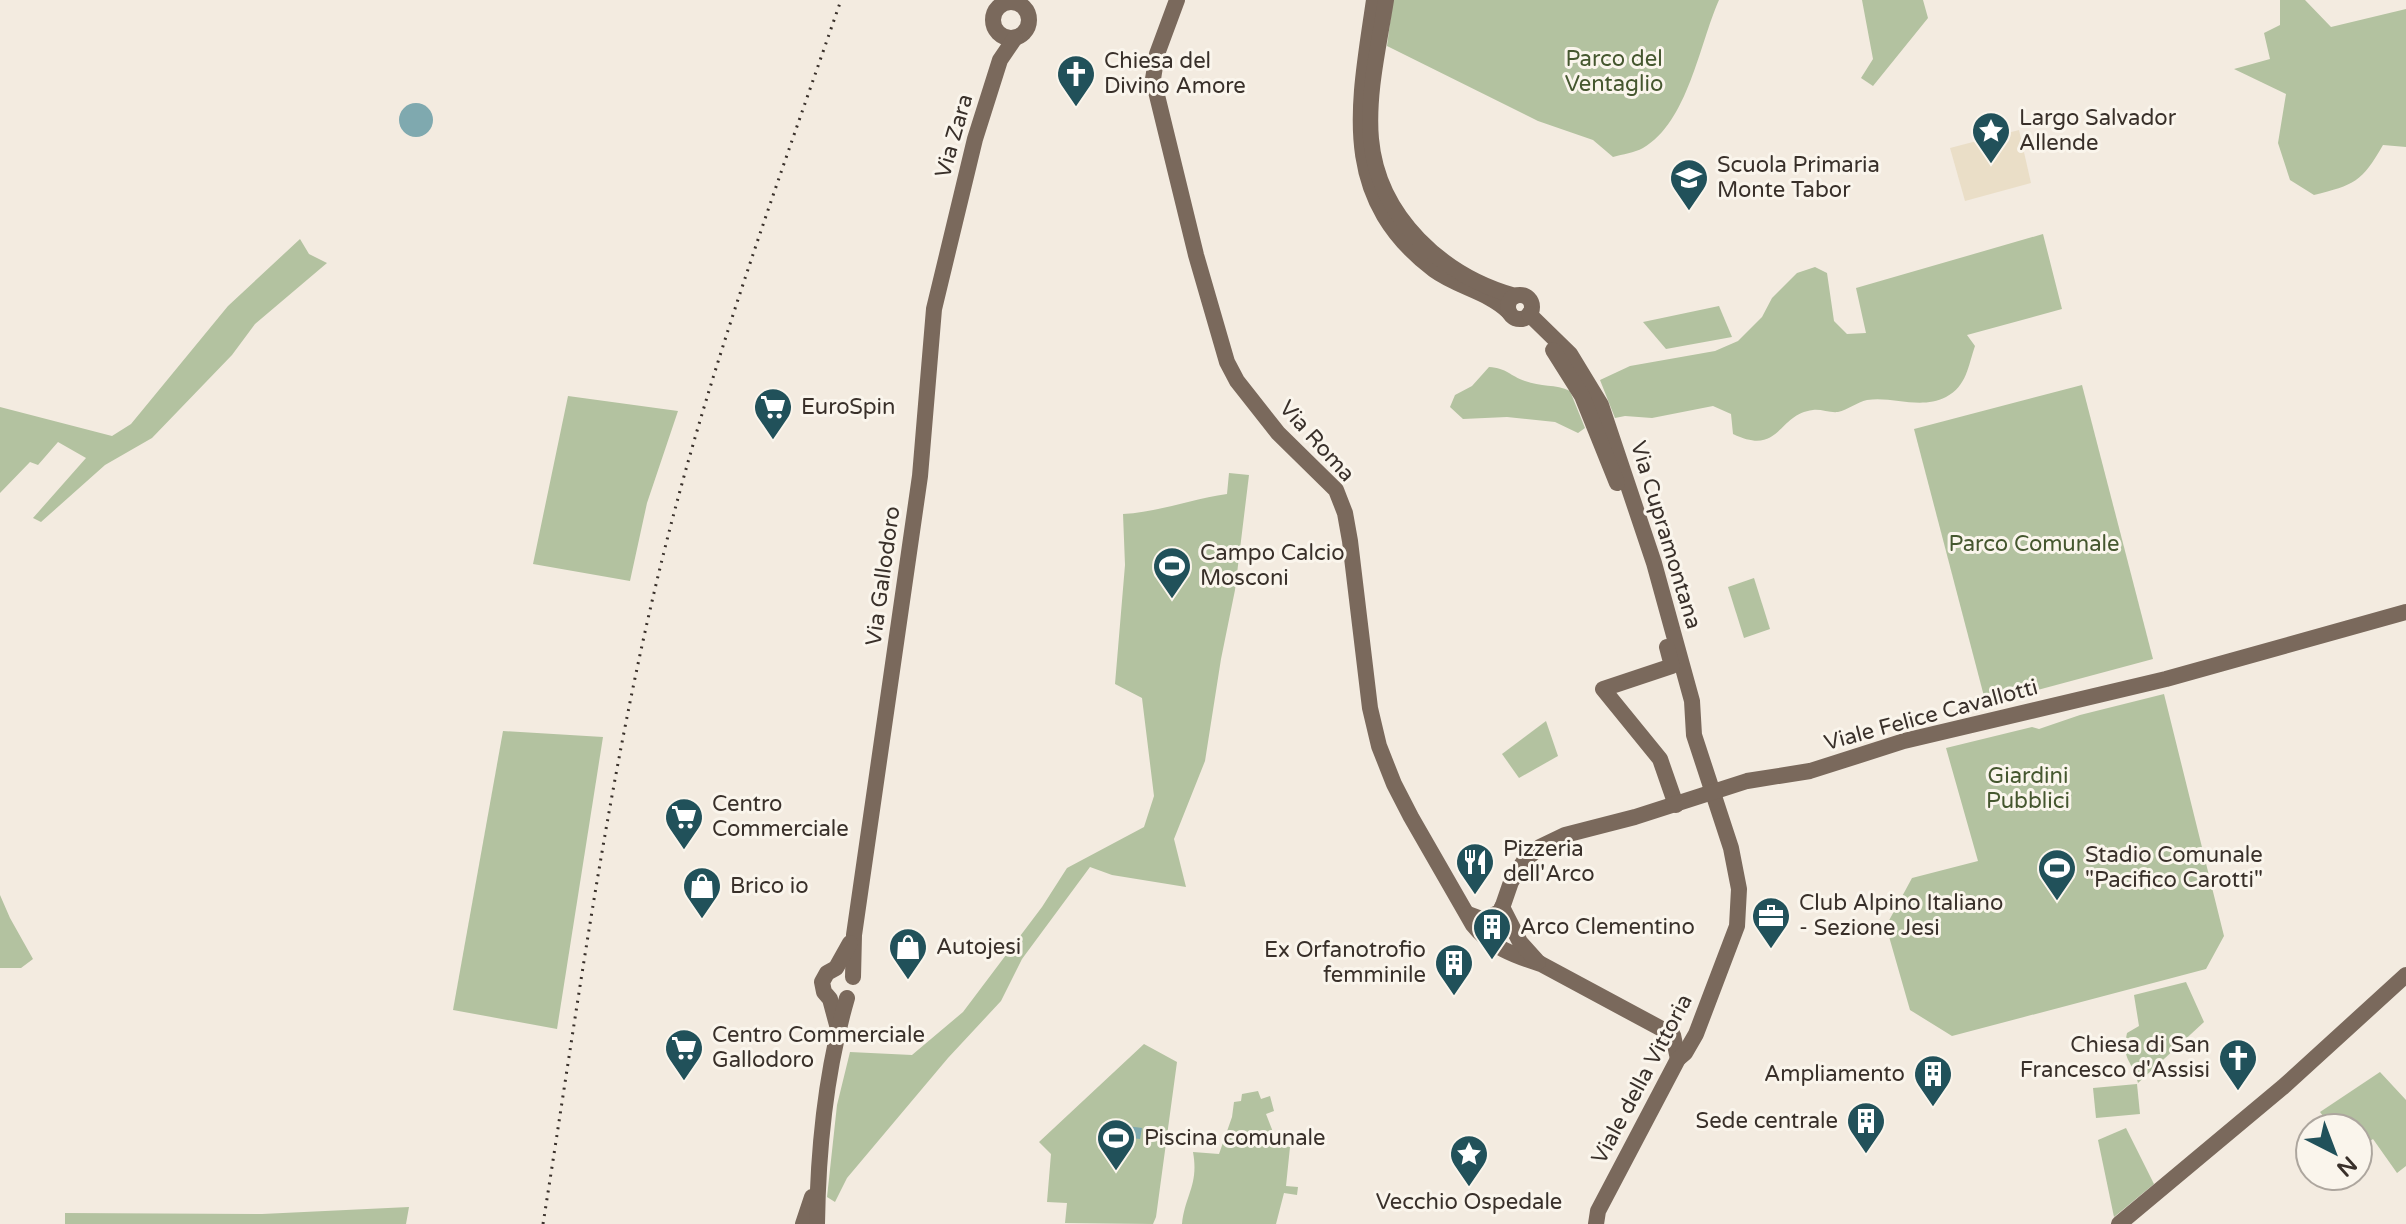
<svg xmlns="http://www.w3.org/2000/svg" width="2406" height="1224" viewBox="0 0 2406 1224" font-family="'Varela Round',sans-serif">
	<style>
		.green { fill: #b3c2a0 }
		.plaza { fill: #eadec7 }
		.water { fill: #7fa9af }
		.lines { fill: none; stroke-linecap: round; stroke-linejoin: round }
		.major { stroke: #7a695c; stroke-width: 16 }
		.rail { stroke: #39302a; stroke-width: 3; stroke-dasharray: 2 6; stroke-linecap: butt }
		.labels { text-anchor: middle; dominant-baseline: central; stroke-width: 6; stroke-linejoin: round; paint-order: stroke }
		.park-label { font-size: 22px; fill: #45572f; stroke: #faf5ec }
		.poi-label { font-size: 22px; fill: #39302a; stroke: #faf5ec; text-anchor: start }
		.street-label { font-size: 22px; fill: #39302a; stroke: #faf5ec }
	</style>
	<rect width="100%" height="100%" fill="#f3ebe0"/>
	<g class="green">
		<path d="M 1393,0 L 1719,0 C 1699,45 1688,122 1643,148 C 1634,153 1623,154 1613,157 L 1593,140 L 1538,121 L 1387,46 Z"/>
		<path d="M 1862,0 L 1923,0 L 1928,18 L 1873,86 L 1861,78 L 1873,59 Z"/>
		<path d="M 2280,0 L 2305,0 L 2331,27 L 2406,9 L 2406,147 L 2383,145 C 2362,182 2354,185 2314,195 L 2290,180 L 2278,143 L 2286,94 L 2234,69 L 2270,59 L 2264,33 L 2280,25 Z"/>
		<path d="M 2043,234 L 2062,309 L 1967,335 L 1975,346 C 1968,366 1967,386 1946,397 C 1920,410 1893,396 1867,400 C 1857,402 1848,410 1838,412 C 1830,413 1821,409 1813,410 C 1777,414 1781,457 1733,434 L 1731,414 L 1713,406 L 1652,418 L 1625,416 L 1615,418 L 1600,380 L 1630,366 L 1715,351 L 1738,341 L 1762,317 L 1772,298 L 1797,273 L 1815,267 L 1827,273 L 1834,321 L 1847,334 L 1866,333 L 1856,288 Z"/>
		<path d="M 300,239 L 309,254 L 327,263 L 255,324 L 232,355 L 152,438 L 105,465 L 41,522 L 33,518 L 86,458 L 58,442 L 38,465 L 30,462 L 0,493 L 0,407 L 112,436 L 131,424 L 228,306 Z"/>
		<path d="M 1719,306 L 1732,337 L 1666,349 L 1643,322 Z"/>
		<path d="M 1489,367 C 1507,368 1510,376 1525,381 C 1540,387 1556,384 1570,391 L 1585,428 L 1578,433 L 1555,422 L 1507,417 L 1463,419 L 1450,407 L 1455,395 L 1472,386 Z"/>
		<path d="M 2082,385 L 2153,659 L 1986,704 L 1914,429 Z"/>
		<path d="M 568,396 L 678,411 L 647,503 L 630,581 L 533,564 Z"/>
		<path d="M 1229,473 L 1249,475 L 1235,590 L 1221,659 L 1205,761 L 1174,839 L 1186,887 L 1112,875 L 1090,867 L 1022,959 L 1001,1001 L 948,1058 L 847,1178 L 835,1202 L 827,1197 L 837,1105 L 850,1052 L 912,1055 L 963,1012 L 1042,907 L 1067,868 L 1144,827 L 1154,796 L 1142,698 L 1115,684 L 1125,565 L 1123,514 C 1159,512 1192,499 1227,494 Z"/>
		<path d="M 1754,578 L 1770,629 L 1744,638 L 1728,587 Z"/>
		<path d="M 2164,694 L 2224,936 L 2206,969 L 1952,1036 L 1910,1010 L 1886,926 L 1912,878 L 1978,861 L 1946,748 L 2032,727 L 2039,729 L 2080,715 Z"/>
		<path d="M 1546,721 L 1558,756 L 1519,778 L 1502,754 Z"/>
		<path d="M 503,731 L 603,737 L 557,1029 L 453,1010 Z"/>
		<path d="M 0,895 L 10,918 L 33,959 L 21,968 L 0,968 Z"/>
		<path d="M 2186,982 L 2204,1022 L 2138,1083 C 2132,1059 2121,1061 2127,1033 L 2139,1026 L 2134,995 Z"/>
		<path d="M 1144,1044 L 1177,1062 L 1156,1217 L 1153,1224 L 1065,1223 L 1067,1203 L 1047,1202 L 1051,1154 L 1039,1142 Z"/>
		<path d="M 2380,1072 L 2406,1100 L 2406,1166 L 2397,1173 L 2373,1139 L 2358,1149 L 2358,1128 L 2332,1128 L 2320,1112 Z"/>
		<path d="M 2137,1084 L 2140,1114 L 2096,1118 L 2093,1088 Z"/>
		<path d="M 1258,1091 L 1261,1099 L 1270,1096 L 1274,1111 L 1266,1114 L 1278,1145 L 1290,1147 L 1286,1186 L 1298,1187 L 1297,1195 L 1284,1193 L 1276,1224 L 1182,1224 C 1185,1195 1199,1185 1193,1152 L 1219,1154 L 1232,1117 L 1234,1102 L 1241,1101 L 1242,1094 Z"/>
		<path d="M 2126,1128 L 2154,1184 L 2114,1217 L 2098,1140 Z"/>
		<path d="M 409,1207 L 406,1224 L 65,1224 L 65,1213 L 262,1214 Z"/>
	</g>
	<path class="plaza" d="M 2019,130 L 2031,183 L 1965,201 L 1950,148 Z"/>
	<g class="water">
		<circle cx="416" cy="120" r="17"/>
		<path d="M 1105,1123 L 1142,1128 L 1140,1139 L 1104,1135 Z"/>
	</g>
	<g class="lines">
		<g class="major">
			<path d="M 1177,0 L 1157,54 L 1153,79 L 1196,255 L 1227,362 L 1237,381 L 1278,433 L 1336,490 L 1345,513 L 1350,541 L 1370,708 L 1379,746 L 1394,784 L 1411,817 L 1473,925 C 1489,946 1515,956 1541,964 L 1673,1035 L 1678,1059"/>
			<path d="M 1374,0 C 1359,104 1337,196 1434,270 C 1457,287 1489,292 1509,312"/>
			<path d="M 1386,0 C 1379,45 1367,94 1371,139 C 1378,217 1443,276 1515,296"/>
			<circle cx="1011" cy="20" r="18"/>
			<circle cx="1520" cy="307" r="12"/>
			<path d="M 1529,314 L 1570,354 L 1601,405 L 1654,563 L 1692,701 L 1694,735 L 1731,848 L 1739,889 L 1737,926 L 1696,1034 L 1685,1053 L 1678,1059 L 1598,1211 L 1596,1224"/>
			<path d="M 1553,350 L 1582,396 L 1617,483"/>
			<path d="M 1667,647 L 1672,666 L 1603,689 L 1660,759 L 1676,805"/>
			<path d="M 1502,907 L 1520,942 L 1538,962"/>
			<path d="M 1468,914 L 1484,920 L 1501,911 L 1511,882 L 1524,861 L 1540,847 L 1565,835 L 1635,817 L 1747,781 L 1810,771 L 1904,741 L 2166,679 L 2406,612"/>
			<path d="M 853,977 L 854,935 L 920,476 L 934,309 L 975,139 L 1000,60 L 1015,38"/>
			<path d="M 837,1025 L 830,999 L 824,992 L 822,982 L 827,973 L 836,968 L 850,943"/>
			<path d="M 803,1224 L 812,1197"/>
			<path d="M 817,1224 C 818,1149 826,1070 847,998"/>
			<path d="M 2119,1224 L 2283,1087 L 2406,975"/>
		</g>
		<path class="rail" d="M 543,1224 C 578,1005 607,784 660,568 C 707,375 776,188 841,0"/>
	</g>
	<defs>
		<symbol id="church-pin" viewBox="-11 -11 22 30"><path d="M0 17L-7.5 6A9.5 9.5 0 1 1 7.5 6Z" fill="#21515a" stroke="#faf5ec"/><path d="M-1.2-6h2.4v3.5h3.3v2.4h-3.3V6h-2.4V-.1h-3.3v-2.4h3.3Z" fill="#fff"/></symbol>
		<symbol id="sight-pin" viewBox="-11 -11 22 30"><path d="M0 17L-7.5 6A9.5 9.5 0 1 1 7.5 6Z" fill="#21515a" stroke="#faf5ec"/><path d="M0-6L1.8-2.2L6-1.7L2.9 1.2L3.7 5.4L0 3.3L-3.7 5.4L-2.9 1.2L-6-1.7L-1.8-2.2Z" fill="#fff"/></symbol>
		<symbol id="school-pin" viewBox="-11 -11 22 30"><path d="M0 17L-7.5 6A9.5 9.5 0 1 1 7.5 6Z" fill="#21515a" stroke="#faf5ec"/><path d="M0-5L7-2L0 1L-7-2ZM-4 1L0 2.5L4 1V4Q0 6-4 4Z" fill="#fff"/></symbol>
		<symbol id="supermarket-pin" viewBox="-11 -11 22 30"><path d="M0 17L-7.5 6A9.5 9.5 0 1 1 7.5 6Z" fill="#21515a" stroke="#faf5ec"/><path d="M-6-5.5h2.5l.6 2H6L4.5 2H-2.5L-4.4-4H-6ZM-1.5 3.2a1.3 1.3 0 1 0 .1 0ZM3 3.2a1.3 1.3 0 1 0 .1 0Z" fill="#fff"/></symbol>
		<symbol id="stadium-pin" viewBox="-11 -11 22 30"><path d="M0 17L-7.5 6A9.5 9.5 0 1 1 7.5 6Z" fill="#21515a" stroke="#faf5ec"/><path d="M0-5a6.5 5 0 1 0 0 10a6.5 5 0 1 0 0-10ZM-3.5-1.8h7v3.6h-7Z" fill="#fff"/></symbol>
		<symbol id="restaurant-pin" viewBox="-11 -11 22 30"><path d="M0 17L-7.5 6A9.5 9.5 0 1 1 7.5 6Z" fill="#21515a" stroke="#faf5ec"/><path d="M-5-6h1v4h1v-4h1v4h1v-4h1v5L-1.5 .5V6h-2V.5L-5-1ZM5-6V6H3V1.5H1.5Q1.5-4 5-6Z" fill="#fff"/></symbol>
		<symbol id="shop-pin" viewBox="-11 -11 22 30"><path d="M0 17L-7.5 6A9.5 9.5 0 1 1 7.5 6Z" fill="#21515a" stroke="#faf5ec"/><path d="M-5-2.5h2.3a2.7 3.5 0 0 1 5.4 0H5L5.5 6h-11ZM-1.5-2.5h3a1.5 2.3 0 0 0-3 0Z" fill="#fff"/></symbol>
		<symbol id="office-pin" viewBox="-11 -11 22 30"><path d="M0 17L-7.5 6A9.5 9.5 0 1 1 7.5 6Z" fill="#21515a" stroke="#faf5ec"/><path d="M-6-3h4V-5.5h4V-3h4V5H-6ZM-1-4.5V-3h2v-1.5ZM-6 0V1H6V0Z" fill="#fff"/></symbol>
		<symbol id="building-pin" viewBox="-11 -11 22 30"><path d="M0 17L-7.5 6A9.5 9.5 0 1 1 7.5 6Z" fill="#21515a" stroke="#faf5ec"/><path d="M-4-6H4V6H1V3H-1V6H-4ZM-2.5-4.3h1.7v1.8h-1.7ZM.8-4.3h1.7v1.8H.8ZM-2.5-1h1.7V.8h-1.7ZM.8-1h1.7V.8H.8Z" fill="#fff"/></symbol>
	</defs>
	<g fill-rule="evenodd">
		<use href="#church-pin" x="1054" y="52" width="44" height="60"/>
		<use href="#sight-pin" x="1969" y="109" width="44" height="60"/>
		<use href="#school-pin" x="1667" y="156" width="44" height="60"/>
		<use href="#supermarket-pin" x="751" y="385" width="44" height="60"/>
		<use href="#stadium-pin" x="1150" y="544" width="44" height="60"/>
		<use href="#supermarket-pin" x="662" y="795" width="44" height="60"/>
		<use href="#restaurant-pin" x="1453" y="840" width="44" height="60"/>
		<use href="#stadium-pin" x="2035" y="846" width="44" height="60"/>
		<use href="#shop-pin" x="680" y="864" width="44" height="60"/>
		<use href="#office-pin" x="1749" y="894" width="44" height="60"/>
		<use href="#building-pin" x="1470" y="905" width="44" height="60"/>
		<use href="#shop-pin" x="886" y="925" width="44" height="60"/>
		<use href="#building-pin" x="1432" y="941" width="44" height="60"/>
		<use href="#supermarket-pin" x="662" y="1026" width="44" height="60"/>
		<use href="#church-pin" x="2216" y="1036" width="44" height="60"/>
		<use href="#building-pin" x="1911" y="1052" width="44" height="60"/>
		<use href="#building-pin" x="1844" y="1099" width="44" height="60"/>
		<use href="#stadium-pin" x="1094" y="1116" width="44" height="60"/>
		<use href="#sight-pin" x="1447" y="1132" width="44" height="60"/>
	</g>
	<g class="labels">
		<g class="park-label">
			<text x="1614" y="59">Parco del<tspan x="1614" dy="25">Ventaglio</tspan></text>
			<text x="2034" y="544">Parco Comunale</text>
			<text x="2028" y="776">Giardini<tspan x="2028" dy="25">Pubblici</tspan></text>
		</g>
		<g class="poi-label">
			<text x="1104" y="61">Chiesa del<tspan x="1104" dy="25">Divino Amore</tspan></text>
			<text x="2019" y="118">Largo Salvador<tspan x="2019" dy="25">Allende</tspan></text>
			<text x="1717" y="165">Scuola Primaria<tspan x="1717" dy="25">Monte Tabor</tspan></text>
			<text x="801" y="407">EuroSpin</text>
			<text x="1200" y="553">Campo Calcio<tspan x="1200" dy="25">Mosconi</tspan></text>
			<text x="712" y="804">Centro<tspan x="712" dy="25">Commerciale</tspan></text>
			<text x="1503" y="849">Pizzeria<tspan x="1503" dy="25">dell'Arco</tspan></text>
			<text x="2085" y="855">Stadio Comunale<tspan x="2085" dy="25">"Pacifico Carotti"</tspan></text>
			<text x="730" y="886">Brico io</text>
			<text x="1799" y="903">Club Alpino Italiano<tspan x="1799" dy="25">- Sezione Jesi</tspan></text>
			<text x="1520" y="927">Arco Clementino</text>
			<text x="936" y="947">Autojesi</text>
			<text x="1426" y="950" text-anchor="end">Ex Orfanotrofio<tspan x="1426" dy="25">femminile</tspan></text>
			<text x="712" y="1035">Centro Commerciale<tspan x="712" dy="25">Gallodoro</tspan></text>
			<text x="2210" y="1045" text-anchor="end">Chiesa di San<tspan x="2210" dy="25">Francesco d'Assisi</tspan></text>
			<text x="1905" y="1074" text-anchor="end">Ampliamento</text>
			<text x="1838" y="1121" text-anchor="end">Sede centrale</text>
			<text x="1144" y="1138">Piscina comunale</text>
			<text x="1469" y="1202" text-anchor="middle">Vecchio Ospedale</text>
		</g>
		<g class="street-label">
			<text transform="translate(954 136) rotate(-74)">Via Zara</text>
			<text transform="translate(1317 441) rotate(48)">Via Roma</text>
			<text transform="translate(1666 535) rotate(73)">Via Cupramontana</text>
			<text transform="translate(883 576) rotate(-82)">Via Gallodoro</text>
			<text transform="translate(1931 715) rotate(-15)">Viale Felice Cavallotti</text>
			<text transform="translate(1642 1079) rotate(-62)">Viale della Vittoria</text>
		</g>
	</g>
	<g transform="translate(2334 1152) rotate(138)"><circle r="38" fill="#faf5ec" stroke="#ada69e" stroke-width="2"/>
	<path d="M0-6L14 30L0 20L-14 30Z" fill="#21515a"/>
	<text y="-12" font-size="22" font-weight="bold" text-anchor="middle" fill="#39302a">N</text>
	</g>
</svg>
